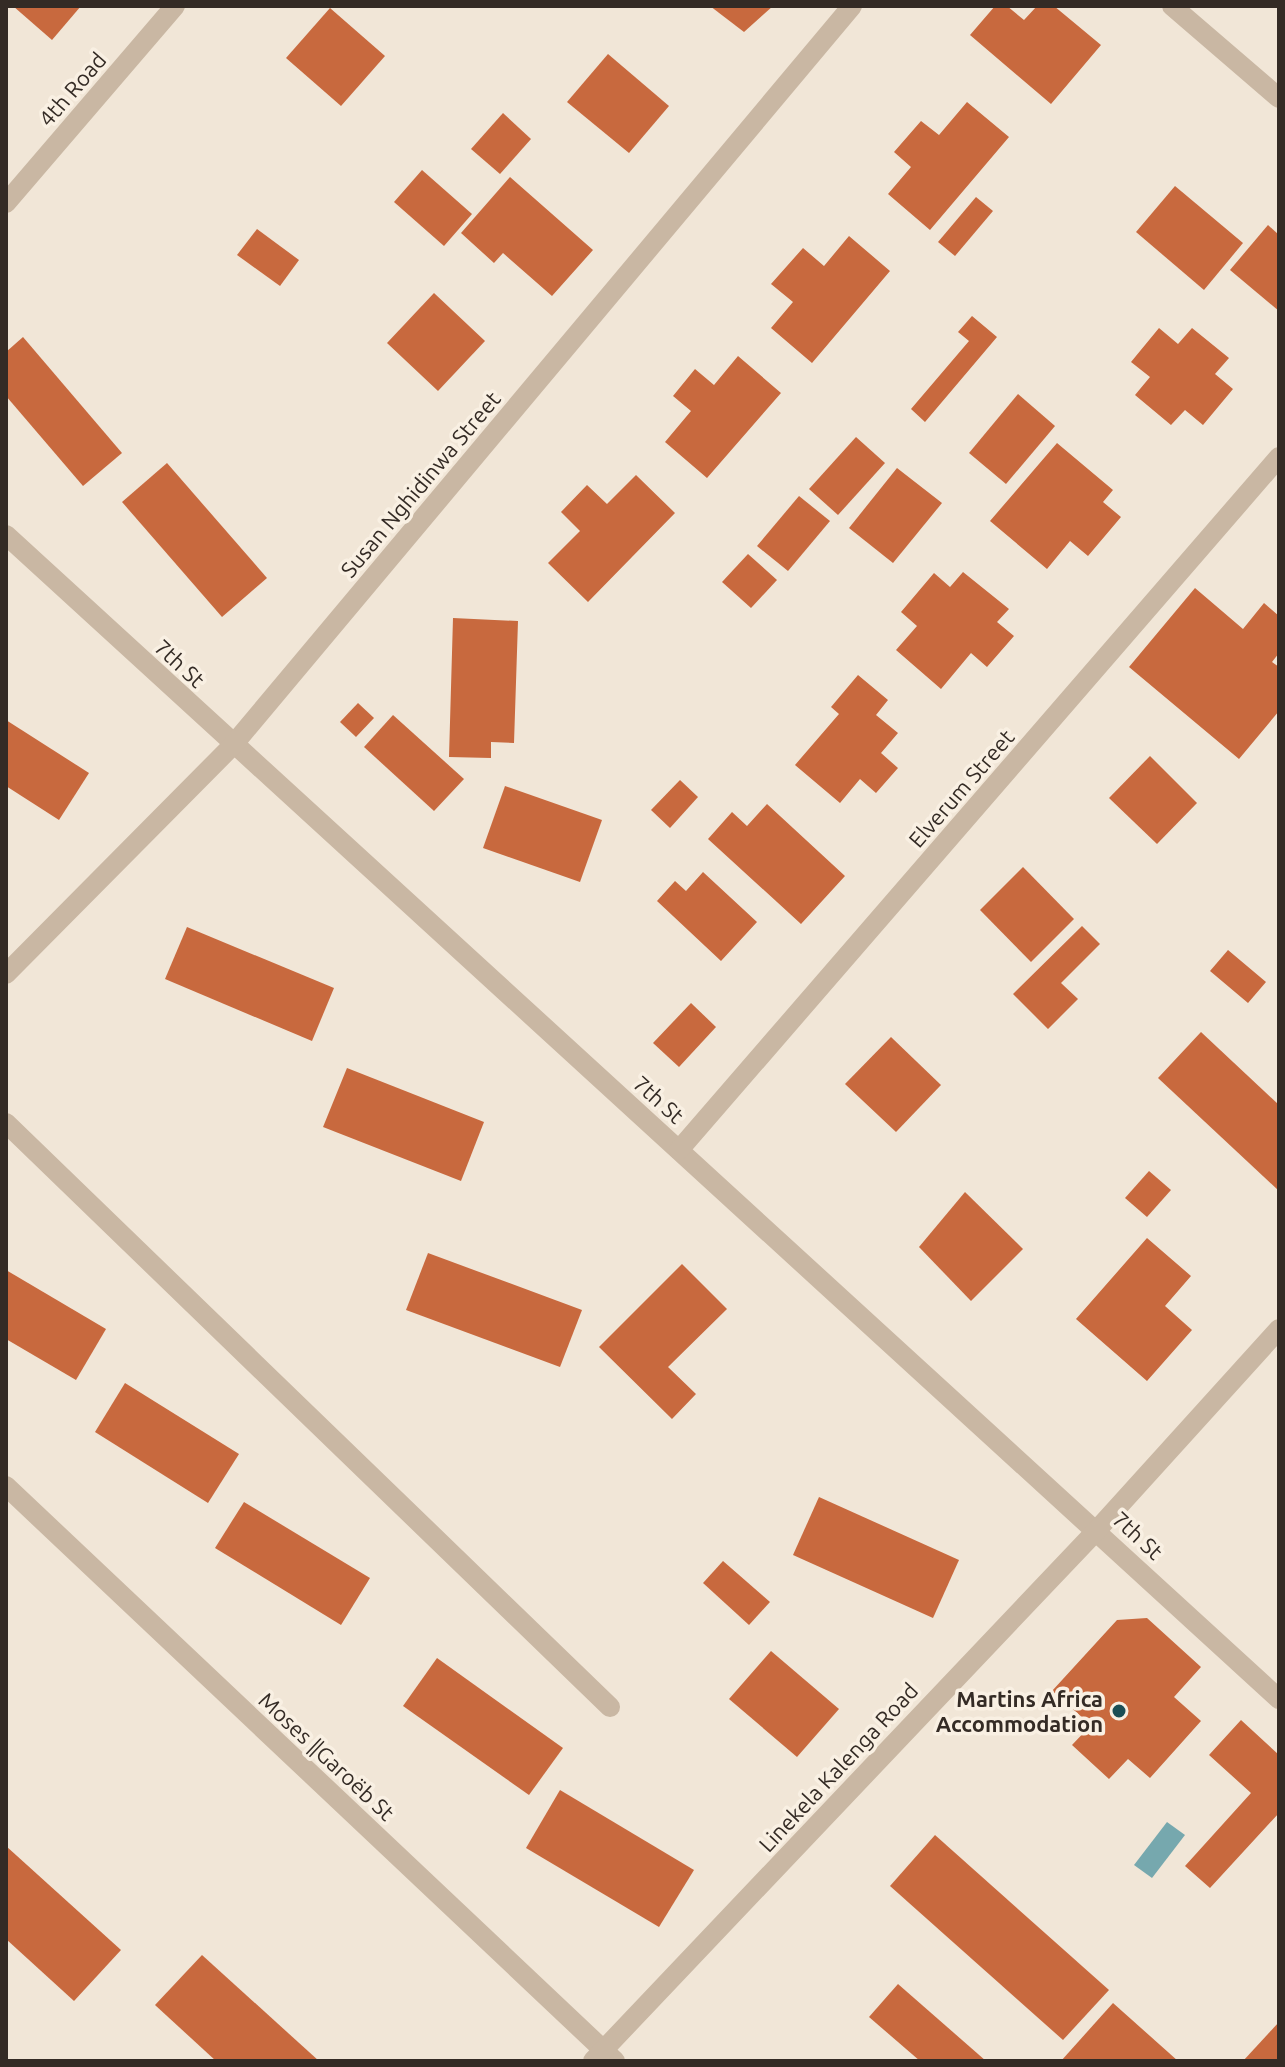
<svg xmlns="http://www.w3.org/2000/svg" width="1285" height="2067" viewBox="0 0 1285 2067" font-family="Ubuntu,sans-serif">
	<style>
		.water { fill: #76a8ae }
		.building { fill: #c8693e }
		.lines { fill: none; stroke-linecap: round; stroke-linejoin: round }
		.minor { stroke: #c9b7a3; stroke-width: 20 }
		.poi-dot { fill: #1b4e55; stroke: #f9f0e3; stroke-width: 3 }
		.labels { text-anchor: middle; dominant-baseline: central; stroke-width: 7; stroke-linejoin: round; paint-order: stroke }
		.street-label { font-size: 22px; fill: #342b25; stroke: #f9f0e3 }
		.poi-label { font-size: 22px; font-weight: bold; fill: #342b25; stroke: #f9f0e3; text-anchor: end }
	</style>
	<rect width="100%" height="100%" fill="#f1e6d7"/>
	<path class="water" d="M 1167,1822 L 1185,1835 L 1152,1878 L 1134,1865 Z"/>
	<g class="building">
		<path d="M 13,6 L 81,6 L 52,40 Z"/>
		<path d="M 710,6 L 773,6 L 744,32 Z"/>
		<path d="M 995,6 L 1007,6 L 1024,20 L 1037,6 L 1054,6 L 1101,45 L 1051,104 L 970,35 Z"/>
		<path d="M 330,8 L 385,56 L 341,106 L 286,58 Z"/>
		<path d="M 608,54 L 669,106 L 629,153 L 567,102 Z"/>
		<path d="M 967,102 L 1009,137 L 930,230 L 888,194 L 911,167 L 894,152 L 921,121 L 939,135 Z"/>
		<path d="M 503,113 L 531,139 L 500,174 L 471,149 Z"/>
		<path d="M 422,170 L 472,214 L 444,246 L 394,202 Z"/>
		<path d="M 510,177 L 593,250 L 552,296 L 503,253 L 494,263 L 461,233 Z"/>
		<path d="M 1175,186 L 1243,243 L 1204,290 L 1136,232 Z"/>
		<path d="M 976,197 L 993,211 L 955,256 L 938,242 Z"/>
		<path d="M 1268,225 L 1279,235 L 1279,311 L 1230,270 Z"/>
		<path d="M 257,229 L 299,260 L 280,286 L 237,255 Z"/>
		<path d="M 849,236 L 890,271 L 812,363 L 771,328 L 793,302 L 771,284 L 803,248 L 824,266 Z"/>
		<path d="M 434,293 L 485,341 L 438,391 L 387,343 Z"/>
		<path d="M 972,316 L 997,337 L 925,422 L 911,409 L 969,341 L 958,332 Z"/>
		<path d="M 1159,328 L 1178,344 L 1192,328 L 1229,358 L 1215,374 L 1233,389 L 1203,425 L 1185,410 L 1171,425 L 1135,395 L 1150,377 L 1131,362 Z"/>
		<path d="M 23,337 L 122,453 L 83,486 L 6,396 L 6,352 Z"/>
		<path d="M 738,356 L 781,393 L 707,478 L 665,442 L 691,411 L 673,396 L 695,369 L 714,385 Z"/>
		<path d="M 1018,394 L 1055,426 L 1006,484 L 969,453 Z"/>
		<path d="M 856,437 L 885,463 L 838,515 L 809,489 Z"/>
		<path d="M 1057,443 L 1113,490 L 1103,502 L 1121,517 L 1088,556 L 1070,541 L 1047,569 L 990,521 Z"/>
		<path d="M 167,463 L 267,578 L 222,617 L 122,502 Z"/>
		<path d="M 897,468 L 942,503 L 893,563 L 849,528 Z"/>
		<path d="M 636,475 L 675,513 L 588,602 L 548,563 L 580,531 L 561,512 L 587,485 L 607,504 Z"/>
		<path d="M 799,496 L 830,521 L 788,571 L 757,546 Z"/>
		<path d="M 748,554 L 777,580 L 751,608 L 722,582 Z"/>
		<path d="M 963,572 L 1009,609 L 997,622 L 1014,636 L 987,667 L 971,653 L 941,689 L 896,650 L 917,626 L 901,612 L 934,573 L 950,587 Z"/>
		<path d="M 1195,588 L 1243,629 L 1264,603 L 1279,616 L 1279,653 L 1272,662 L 1279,667 L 1279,711 L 1239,759 L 1129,667 Z"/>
		<path d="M 453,618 L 518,621 L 514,743 L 491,742 L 491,758 L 449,757 Z"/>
		<path d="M 858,675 L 888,700 L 876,715 L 898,733 L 881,753 L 898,768 L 876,793 L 860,779 L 840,803 L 795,765 L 839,714 L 831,707 Z"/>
		<path d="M 358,703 L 374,718 L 356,737 L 340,722 Z"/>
		<path d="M 393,715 L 464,779 L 434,811 L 364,747 Z"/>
		<path d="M 6,720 L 89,773 L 59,820 L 6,786 Z"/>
		<path d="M 1150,756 L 1197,803 L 1157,844 L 1109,798 Z"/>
		<path d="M 680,780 L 698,797 L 670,828 L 651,810 Z"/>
		<path d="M 505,786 L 602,820 L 580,882 L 483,848 Z"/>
		<path d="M 767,804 L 845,876 L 801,924 L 708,839 L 732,812 L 747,826 Z"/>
		<path d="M 1023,867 L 1074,919 L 1031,962 L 980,910 Z"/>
		<path d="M 703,872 L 757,922 L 721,961 L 657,901 L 675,881 L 686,891 Z"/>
		<path d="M 1082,926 L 1100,944 L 1061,983 L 1078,999 L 1048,1029 L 1013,994 Z"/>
		<path d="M 187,927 L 334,988 L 312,1041 L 165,979 Z"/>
		<path d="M 1228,950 L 1266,982 L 1248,1003 L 1210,971 Z"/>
		<path d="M 691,1003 L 716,1027 L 679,1067 L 653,1043 Z"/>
		<path d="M 1201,1032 L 1279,1105 L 1279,1191 L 1158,1078 Z"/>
		<path d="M 891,1037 L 941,1085 L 896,1132 L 845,1084 Z"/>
		<path d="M 347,1068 L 484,1122 L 461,1181 L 323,1127 Z"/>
		<path d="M 1149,1171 L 1171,1190 L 1147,1217 L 1125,1198 Z"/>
		<path d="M 965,1192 L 1023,1249 L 971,1301 L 919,1247 Z"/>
		<path d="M 1147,1238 L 1191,1276 L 1165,1306 L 1192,1330 L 1147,1381 L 1076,1319 Z"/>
		<path d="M 428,1253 L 582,1310 L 560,1367 L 406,1310 Z"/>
		<path d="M 682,1264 L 727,1309 L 668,1367 L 696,1394 L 672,1419 L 599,1347 Z"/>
		<path d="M 6,1270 L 106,1329 L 76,1380 L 6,1339 Z"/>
		<path d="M 125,1383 L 239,1454 L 208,1503 L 95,1432 Z"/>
		<path d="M 819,1497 L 959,1560 L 933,1618 L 793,1555 Z"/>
		<path d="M 244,1502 L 370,1578 L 341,1625 L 215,1548 Z"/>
		<path d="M 723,1561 L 770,1602 L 749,1625 L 703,1583 Z"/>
		<path d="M 1147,1618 L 1201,1667 L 1174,1697 L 1201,1721 L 1150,1778 L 1128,1759 L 1109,1779 L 1072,1745 L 1091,1725 L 1052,1691 L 1117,1620 Z"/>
		<path d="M 771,1651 L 839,1709 L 797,1757 L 729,1699 Z"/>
		<path d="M 437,1658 L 563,1748 L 529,1795 L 403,1706 Z"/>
		<path d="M 1241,1720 L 1279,1755 L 1279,1813 L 1210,1888 L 1185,1866 L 1251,1793 L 1209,1755 Z"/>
		<path d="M 560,1790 L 694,1870 L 659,1927 L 526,1848 Z"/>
		<path d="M 935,1835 L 1109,1990 L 1063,2040 L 890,1886 Z"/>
		<path d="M 6,1846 L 121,1950 L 74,2001 L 6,1939 Z"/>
		<path d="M 202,1955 L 319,2061 L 216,2061 L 155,2005 Z"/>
		<path d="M 898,1984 L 986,2061 L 920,2061 L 869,2017 Z"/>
		<path d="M 1113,2003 L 1178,2061 L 1061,2061 Z"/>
		<path d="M 1279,2022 L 1279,2061 L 1243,2061 Z"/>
	</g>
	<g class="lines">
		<g class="minor">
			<path d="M 1172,6 L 1279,98"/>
			<path d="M 6,203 L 175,6"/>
			<path d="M 6,535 L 1279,1699"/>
			<path d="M 6,974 L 233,745 L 852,6"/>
			<path d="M 6,1123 L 610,1707"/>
			<path d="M 679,1150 L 1279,457"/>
			<path d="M 6,1486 L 615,2061"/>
			<path d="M 593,2061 L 1097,1530 L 1279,1329"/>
		</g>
	</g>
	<circle class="poi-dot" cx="1119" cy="1711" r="8"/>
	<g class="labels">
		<g class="street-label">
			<text transform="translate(72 89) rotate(-49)">4th Road</text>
			<text transform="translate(420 484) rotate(-50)">Susan Nghidinwa Street</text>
			<text transform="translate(180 663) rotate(43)">7th St</text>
			<text transform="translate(961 788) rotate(-49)">Elverum Street</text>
			<text transform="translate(659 1099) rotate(42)">7th St</text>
			<text transform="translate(1138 1535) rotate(43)">7th St</text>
			<text transform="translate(327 1756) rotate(43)">Moses ǁGaroëb St</text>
			<text transform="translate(838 1767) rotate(-47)">Linekela Kalenga Road</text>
		</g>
		<g class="poi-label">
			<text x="1103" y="1698">Martins Africa<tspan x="1103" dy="25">Accommodation</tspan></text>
		</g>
	</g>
	<rect width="1285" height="2067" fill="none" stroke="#342b25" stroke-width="16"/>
</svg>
